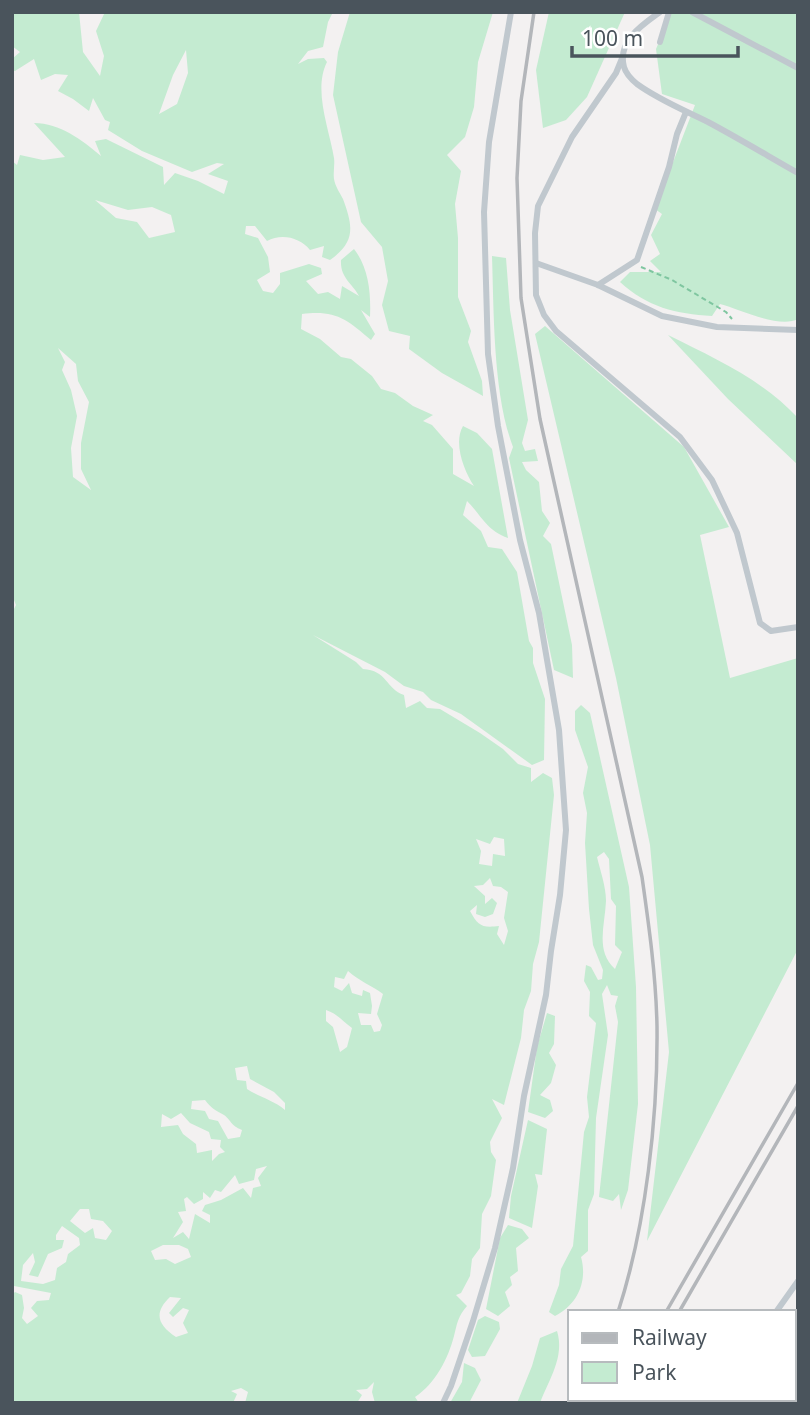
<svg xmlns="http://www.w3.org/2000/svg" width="810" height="1415" viewBox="0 0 810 1415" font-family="'Noto Sans',sans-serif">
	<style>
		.green { fill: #c4ebd1; fill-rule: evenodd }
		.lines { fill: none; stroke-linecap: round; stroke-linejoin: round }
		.path { stroke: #7fc6a0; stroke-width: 2; stroke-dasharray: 5 3.5; stroke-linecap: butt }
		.lane { stroke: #c0c8ce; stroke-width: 6 }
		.rail { stroke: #b3b6ba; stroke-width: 3.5 }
	</style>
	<rect width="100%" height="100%" fill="#f3f1f1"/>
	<g class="green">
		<path d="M 12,12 L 79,12 L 83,52 L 100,76 L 104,56 L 96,31 L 105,12 L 333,12 L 328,22 L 323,47 L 308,51 L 298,64 L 308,59 L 324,58 L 327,62 C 313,90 329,128 334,158 C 335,165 333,172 334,179 C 335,186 340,193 343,199 C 353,226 356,242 330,260 L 322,257 L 324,246 L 310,250 C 300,237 281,233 267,241 L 255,226 L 246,226 L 245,234 L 258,238 L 268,257 L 270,272 L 257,280 L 263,291 L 273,293 L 280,284 L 280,273 L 309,264 L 321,268 L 322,274 L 306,281 L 318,294 L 328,292 L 340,299 L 342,286 L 359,296 C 352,283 340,278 341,260 L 354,249 C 369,268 371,294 370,317 L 361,310 L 375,334 L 371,340 C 346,319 336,310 302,314 L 301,329 L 320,339 L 341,357 L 351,359 L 372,376 L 381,389 L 395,393 L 413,406 L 433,415 L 423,421 L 432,425 L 453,449 L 453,474 L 474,486 C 464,471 453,443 463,426 L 477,433 L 492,449 L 508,538 C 486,530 482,516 467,501 L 463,515 L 481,531 L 488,547 L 502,549 L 517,572 L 529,641 L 533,648 L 533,663 L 545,699 L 544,760 L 532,765 L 461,714 L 431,700 L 423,692 L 404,686 L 385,672 L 313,635 L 356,662 L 363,669 C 387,670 386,689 404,695 L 406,708 L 420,701 L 427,708 L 440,709 L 480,733 L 503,749 L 518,764 L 531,768 L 531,782 L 543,773 L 552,778 L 554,795 L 539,942 L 533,964 L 531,991 L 524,1010 L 521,1038 L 504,1105 L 492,1099 L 502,1118 L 490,1142 L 491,1152 L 496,1160 L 491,1196 L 482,1214 L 480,1248 L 472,1259 L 470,1276 L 461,1293 L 456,1295 L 467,1306 C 458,1316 457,1324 454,1336 C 448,1359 435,1384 415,1397 L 419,1403 L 375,1403 L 372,1392 L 374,1382 L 367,1389 L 356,1390 L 362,1395 L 357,1403 L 245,1403 L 248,1392 L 241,1388 L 231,1391 L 237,1394 L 233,1403 L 12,1403 L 12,1295 L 15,1292 L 22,1295 L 24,1308 L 22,1318 L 27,1324 L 38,1316 L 31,1308 L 37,1301 L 49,1300 L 51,1293 L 14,1286 L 12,1273 L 12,613 L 16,605 L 12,595 L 12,161 L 17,165 L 20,155 L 43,160 L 65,157 L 34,123 C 60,123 82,140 101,156 L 95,141 L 106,139 L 163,167 L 164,185 L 175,173 L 198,181 L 224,194 L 228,181 L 208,174 L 224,164 L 217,163 L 192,172 L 142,151 L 108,130 L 110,122 L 105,120 L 93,98 L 89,111 L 73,99 L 58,91 L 68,75 L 55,74 L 41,80 L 34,59 L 15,71 L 12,70 L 12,59 L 20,52 L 12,46 ZM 186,50 L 188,73 L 177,104 L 159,114 L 173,75 ZM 95,200 L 128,210 L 152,207 L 171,215 L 175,232 L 149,238 L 137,222 L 116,218 ZM 58,348 L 76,364 L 78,381 L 89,402 L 81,443 L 81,469 L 91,490 L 73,477 L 71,448 L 77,416 L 71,390 L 62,370 L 65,362 ZM 494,837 L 504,839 L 505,856 L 493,854 L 492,866 L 479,864 L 481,851 L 476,839 L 490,844 ZM 490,878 L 493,886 L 501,887 L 508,892 L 504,918 L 508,931 L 504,945 L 497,934 L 499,926 C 482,928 478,926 470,911 L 477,905 L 476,914 L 485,917 L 493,914 L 497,903 L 492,898 L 485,904 L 485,896 L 474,886 L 483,885 ZM 348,971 C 359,981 371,985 383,994 L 377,1014 L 382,1025 L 380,1031 L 374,1032 L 371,1025 L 361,1025 L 358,1013 L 371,1014 L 372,1006 L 370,993 L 363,990 L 362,996 L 352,993 L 349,983 L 342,991 L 334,987 L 335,977 L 344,979 ZM 326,1010 C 338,1014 342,1021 352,1028 L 347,1047 L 340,1052 L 333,1027 L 326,1021 ZM 247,1066 L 250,1079 L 274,1092 L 285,1103 L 285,1110 C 273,1100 259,1097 247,1089 L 246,1081 L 237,1080 L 235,1068 ZM 205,1100 C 211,1108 215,1110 224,1115 C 232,1121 230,1125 242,1130 L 240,1137 L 228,1139 L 218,1121 L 209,1119 L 205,1111 L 191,1109 L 192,1101 ZM 181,1113 L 190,1123 L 209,1132 L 211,1139 L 221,1140 L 220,1147 L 225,1152 L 219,1154 L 212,1161 L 212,1150 L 197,1153 L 196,1144 L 183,1134 L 178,1125 L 161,1127 L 162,1114 L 171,1119 ZM 267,1166 L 258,1178 L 261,1186 L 253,1188 L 251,1198 L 243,1188 L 221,1200 L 205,1205 L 202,1211 L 210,1215 L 210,1223 L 195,1214 L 189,1239 L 183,1232 L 173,1238 L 183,1222 L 178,1212 L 186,1211 L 184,1199 L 187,1197 L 194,1204 L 203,1199 L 203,1192 L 210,1198 L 215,1190 L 221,1192 L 235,1175 L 239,1184 L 254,1180 L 256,1169 ZM 80,1209 L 89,1209 L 91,1219 L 103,1221 L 112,1231 L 106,1240 L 95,1238 L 93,1228 L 85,1233 L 70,1221 ZM 62,1226 L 79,1238 L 80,1245 L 68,1254 L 66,1262 L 57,1268 L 55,1280 L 43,1284 L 21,1281 L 23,1265 L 33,1253 L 35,1262 L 29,1275 L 38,1277 L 48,1254 L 62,1248 L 64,1240 L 56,1240 L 56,1235 ZM 163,1245 L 179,1245 L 188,1249 L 191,1257 L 175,1264 L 166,1259 L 155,1260 L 151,1251 ZM 170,1297 L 181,1298 L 169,1313 L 173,1317 L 183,1308 L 189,1310 L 183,1323 L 188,1333 L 176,1337 C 158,1325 153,1313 170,1297 Z"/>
		<path d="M 350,12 L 493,12 L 478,62 L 474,107 L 465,137 L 447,155 L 461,171 L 455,204 L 458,238 L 458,297 L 471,331 L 468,342 L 482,381 L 483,396 L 442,373 L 409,349 L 410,336 L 389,331 L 382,305 L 388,281 L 382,247 L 361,222 L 333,95 L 338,52 Z"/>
		<path d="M 549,12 L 625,12 L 587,97 L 566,120 L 543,128 L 536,70 Z"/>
		<path d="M 672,12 L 798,12 L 798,319 C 779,329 740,309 720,304 L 712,316 C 676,314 647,307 620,282 L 630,272 L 661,272 L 650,261 L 660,254 L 651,235 L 662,214 L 655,209 L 695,105 L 662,94 L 656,49 Z"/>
		<path d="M 492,256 L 506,258 L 510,310 L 528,420 L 522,443 L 525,451 L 535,449 L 538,461 L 522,462 L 526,470 L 539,482 L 542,511 L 550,523 L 543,536 L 551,544 L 572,645 L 573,678 L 554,670 L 509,458 L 513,447 C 493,394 494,314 492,256 Z"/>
		<path d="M 545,326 L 684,447 L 729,527 L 700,535 L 730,678 L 798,658 L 798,949 L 647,1241 L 669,1052 L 650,845 L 616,678 L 535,334 Z"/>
		<path d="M 668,335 C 714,358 762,379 798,418 L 798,465 L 728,399 Z"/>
		<path d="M 581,705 L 590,713 L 629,887 L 636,987 L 638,1104 L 628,1190 L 621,1210 L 619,1194 L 613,1201 L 599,1197 L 618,1022 L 615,1006 L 618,996 L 611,995 L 607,985 L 602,994 L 608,1035 L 596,1118 L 594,1194 L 588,1210 L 588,1251 L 581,1257 C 588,1282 577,1305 555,1316 L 549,1312 L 559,1285 L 561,1269 L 573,1246 L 584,1132 L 589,1117 L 587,1097 L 596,1023 L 589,1016 L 590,992 L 584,981 L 586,965 L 591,967 L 598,980 L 602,979 L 603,970 L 593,945 L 589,909 L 585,843 L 587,813 L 583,793 L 588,767 L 575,730 L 575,711 ZM 604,852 L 609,859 L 611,899 L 616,906 L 615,945 L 622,952 L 615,969 C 595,951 605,925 606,901 C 606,886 600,870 597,857 Z"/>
		<path d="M 547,1013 L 555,1016 L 554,1044 L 549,1053 L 556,1065 L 551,1083 L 540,1095 L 550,1100 L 553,1111 L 545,1118 L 528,1112 L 537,1047 Z"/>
		<path d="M 528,1120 L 547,1129 L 542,1175 L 535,1174 L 538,1186 L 532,1228 L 509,1218 L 511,1196 Z"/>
		<path d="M 508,1225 L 522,1229 L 529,1238 L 516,1248 L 518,1271 L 510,1277 L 512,1285 L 505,1292 L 510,1306 L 498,1316 L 486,1309 L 500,1238 Z"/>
		<path d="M 485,1316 L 499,1322 L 500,1329 L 485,1356 L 472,1357 L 468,1350 L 478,1320 Z"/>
		<path d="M 557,1331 C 565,1357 549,1379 540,1403 L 517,1403 L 532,1366 L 540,1338 Z"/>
		<path d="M 464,1363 L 475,1368 L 481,1380 L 469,1403 L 450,1403 L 462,1382 Z"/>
	</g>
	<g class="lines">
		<path class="path" d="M 641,267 L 672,280 L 726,312 L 732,319"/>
		<g class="lane">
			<path d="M 660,12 C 642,25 617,41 624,67 C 626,74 631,79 637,84 C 659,100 684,110 708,122 C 738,138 768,156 798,173"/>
			<path d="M 692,12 L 798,68"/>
			<path d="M 660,42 L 669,12"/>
			<path d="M 623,56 L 616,73 L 572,137 L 538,206 L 535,233 L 536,295 L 544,315 L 556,331 L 680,437 L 712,480 L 737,533 L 760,623 L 771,631 L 798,627"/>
			<path d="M 536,263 L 598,285 L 662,316 L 717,327 L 798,330"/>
			<path d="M 598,285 L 637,260 L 669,167 L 677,134 L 686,112"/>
			<path d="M 776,1312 L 798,1281"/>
			<path d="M 794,1398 L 798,1393"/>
			<path d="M 443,1403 L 451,1386 L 473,1321 L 495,1248 L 513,1168 L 524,1096 L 546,995 L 551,951 L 560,895 L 566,830 L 559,730 L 539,613 L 520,540 L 498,426 L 488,354 L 484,212 L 489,142 L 511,12"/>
			<path d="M 719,1403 L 722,1399"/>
		</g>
		<g class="rail">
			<path d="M 534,12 L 521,101 L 517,178 L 521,298 L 540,419 L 642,877 C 649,926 656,976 657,1026 C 658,1117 646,1226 618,1312"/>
			<path d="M 666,1312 L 798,1083"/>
			<path d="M 679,1312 L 798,1106"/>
			<path d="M 577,1403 L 578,1399"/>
			<path d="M 614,1403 L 616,1399"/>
			<path d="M 627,1403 L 629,1399"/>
		</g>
	</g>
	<rect width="810" height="1415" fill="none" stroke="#4a545c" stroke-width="28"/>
	<rect x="568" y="1310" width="228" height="91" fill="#ffffff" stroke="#b7bbbe" stroke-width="2"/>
	<rect x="582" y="1333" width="35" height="10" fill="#b3b6ba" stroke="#b7bbbe" stroke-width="2"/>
	<text x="632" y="1345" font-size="21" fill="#4a545c">Railway</text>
	<rect x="582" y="1362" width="35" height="21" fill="#c4ebd1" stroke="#b7bbbe" stroke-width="2"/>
	<text x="632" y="1380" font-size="21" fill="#4a545c">Park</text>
	<path d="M572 46v10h166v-10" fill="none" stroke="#4a545c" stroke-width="3.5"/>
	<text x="582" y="46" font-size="21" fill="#4a545c" stroke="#ffffff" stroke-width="5" paint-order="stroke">100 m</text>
</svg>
